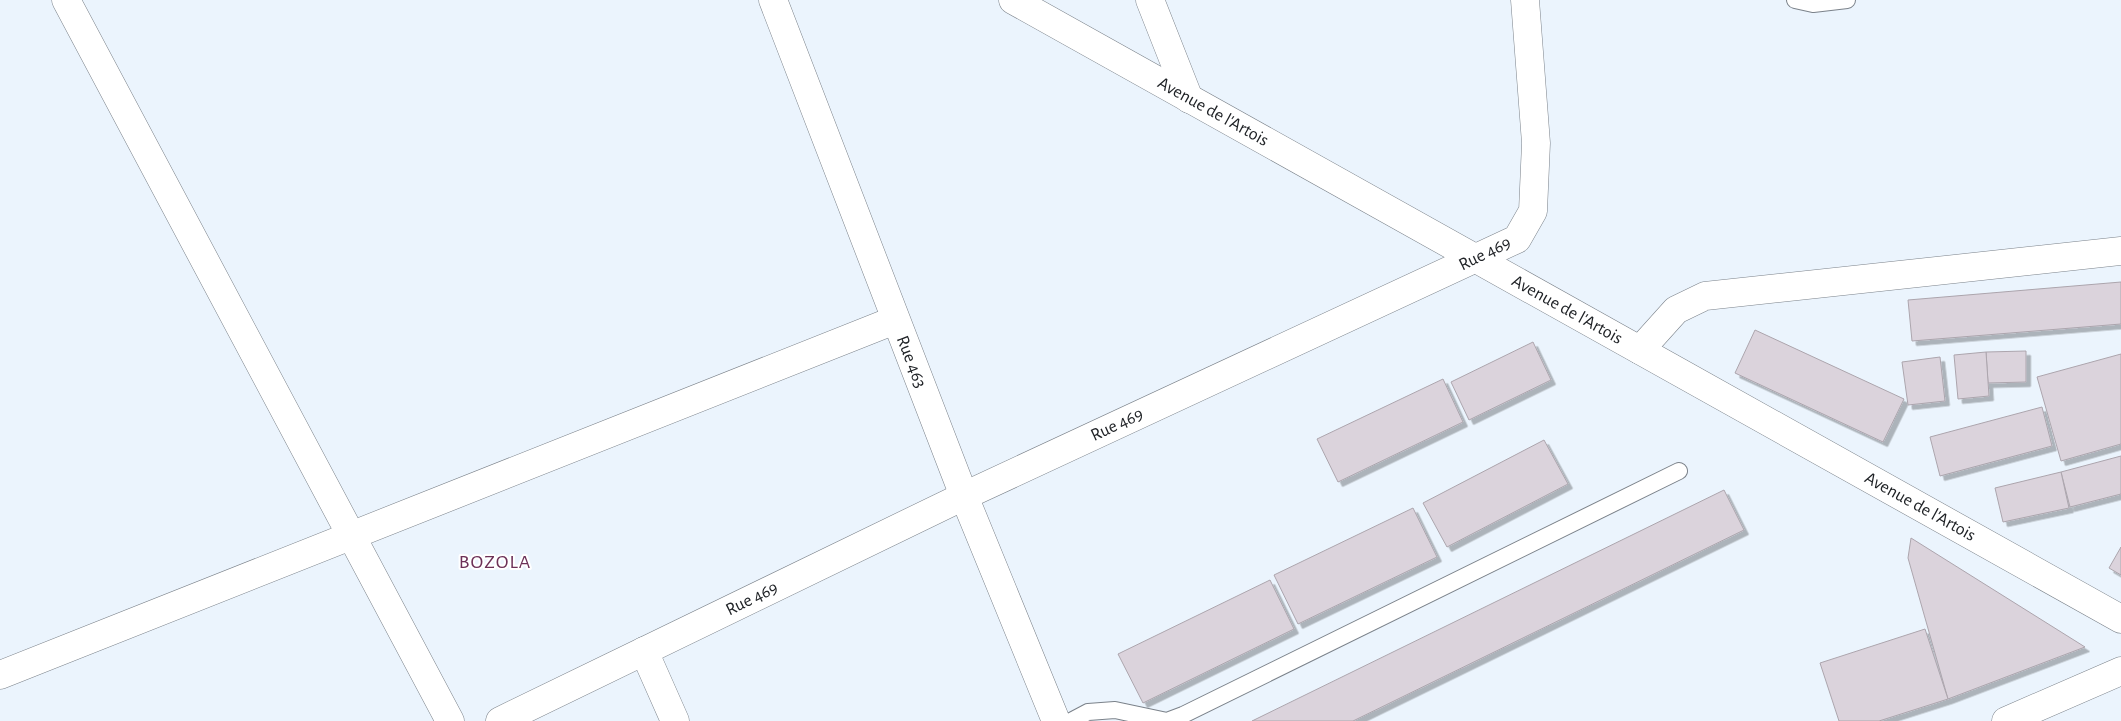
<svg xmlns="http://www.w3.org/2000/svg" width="2121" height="721" viewBox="0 0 2121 721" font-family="'Alegreya Sans',sans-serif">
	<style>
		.building { fill: #dbd3dc; stroke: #aca5ad; filter: url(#shadow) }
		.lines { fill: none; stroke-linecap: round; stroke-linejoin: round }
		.service-casing { stroke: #7b828a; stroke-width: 18 }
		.minor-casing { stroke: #7b828a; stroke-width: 29 }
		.tertiary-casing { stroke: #7b828a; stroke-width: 29 }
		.service { stroke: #fff; stroke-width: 16 }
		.minor { stroke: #fff; stroke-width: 28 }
		.tertiary { stroke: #fff; stroke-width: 28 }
		.labels { text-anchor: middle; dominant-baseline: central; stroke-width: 4; stroke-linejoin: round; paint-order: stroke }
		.street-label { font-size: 18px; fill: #202327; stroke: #fff }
		.quarter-label { font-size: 20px; letter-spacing: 1px; fill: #6c3057; stroke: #fff }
	</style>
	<defs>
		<filter id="shadow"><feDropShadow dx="4.5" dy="4.5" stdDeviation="0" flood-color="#0004"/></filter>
	</defs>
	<rect width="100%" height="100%" fill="#ebf4fd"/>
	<g class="building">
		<path d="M 2121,282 L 2121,324 L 1912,341 L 1908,300 Z"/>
		<path d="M 1755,330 L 1904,399 L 1883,442 L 1735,373 Z"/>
		<path d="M 1533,342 L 1551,380 L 1469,420 L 1451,382 Z"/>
		<path d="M 2026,351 L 2026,382 L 1988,383 L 1986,352 Z"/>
		<path d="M 1986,352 L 1989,396 L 1958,399 L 1954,355 Z"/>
		<path d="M 2121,354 L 2121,444 L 2061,461 L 2037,377 Z"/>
		<path d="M 1940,357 L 1945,401 L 1908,405 L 1902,362 Z"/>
		<path d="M 1443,379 L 1463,422 L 1338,482 L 1317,439 Z"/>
		<path d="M 2042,407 L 2052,446 L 1940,476 L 1930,437 Z"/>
		<path d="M 1544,440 L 1568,484 L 1447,547 L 1423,503 Z"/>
		<path d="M 2121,456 L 2121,494 L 2070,507 L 2061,472 Z"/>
		<path d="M 2061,472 L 2069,508 L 2003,522 L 1995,488 Z"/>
		<path d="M 1724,490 L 1744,530 L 1353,721 L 1252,721 Z"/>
		<path d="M 1413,508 L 1437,557 L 1298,624 L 1274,575 Z"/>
		<path d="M 1911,538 L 2085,647 L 1948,699 L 1908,558 Z"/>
		<path d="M 2121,547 L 2121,575 L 2109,568 Z"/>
		<path d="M 1270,580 L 1294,629 L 1143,703 L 1118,654 Z"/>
		<path d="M 1925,629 L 1948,699 L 1879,721 L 1839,721 L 1820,663 Z"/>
	</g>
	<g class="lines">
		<defs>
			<g id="service">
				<path d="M 1795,0 L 1813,4 L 1847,0"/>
				<path d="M 1071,721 L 1088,712 L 1115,710 L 1167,721 L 1183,715 L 1679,471"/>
			</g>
			<g id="minor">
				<path d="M 66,0 L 450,721"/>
				<path d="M 773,0 L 964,496 L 1056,721"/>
				<path d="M 1013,0 L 2121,619"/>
				<path d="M 1150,0 L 1189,99"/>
				<path d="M 1640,350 L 1676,310 L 1705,296 L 2121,251"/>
				<path d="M 644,651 L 675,721"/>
				<path d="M 0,675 L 895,320"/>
			</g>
			<g id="tertiary">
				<path d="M 500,721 L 964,496 L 1517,239 L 1533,211 L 1536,143 L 1525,0"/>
				<path d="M 2006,721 L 2121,671"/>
			</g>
		</defs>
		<use href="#service" class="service-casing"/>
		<use href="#minor" class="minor-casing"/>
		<use href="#tertiary" class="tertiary-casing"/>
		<use href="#service" class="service"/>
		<use href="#minor" class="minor"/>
		<use href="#tertiary" class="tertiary"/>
	</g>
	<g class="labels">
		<g class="street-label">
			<text transform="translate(1213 112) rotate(29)">Avenue de l'Artois</text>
			<text transform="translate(1485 254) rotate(-26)">Rue 469</text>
			<text transform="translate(1567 310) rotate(29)">Avenue de l'Artois</text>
			<text transform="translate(911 362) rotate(69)">Rue 463</text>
			<text transform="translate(1117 425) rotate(-25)">Rue 469</text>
			<text transform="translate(1920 507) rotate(29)">Avenue de l'Artois</text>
			<text transform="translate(752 599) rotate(-26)">Rue 469</text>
		</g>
		<g class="quarter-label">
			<text x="495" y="562">BOZOLA</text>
		</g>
	</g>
</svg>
